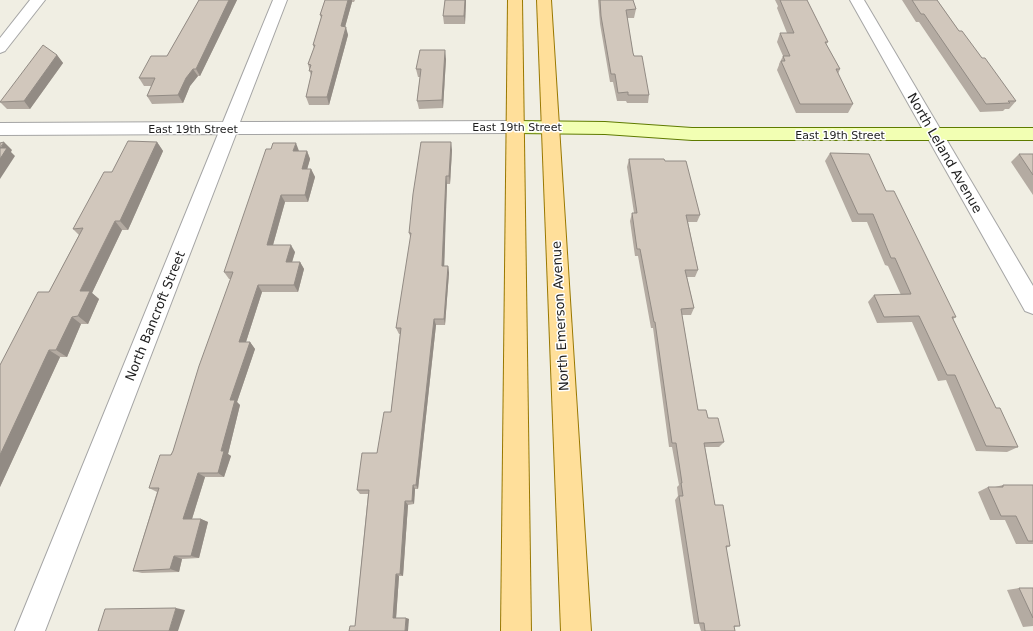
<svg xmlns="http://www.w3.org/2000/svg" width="1033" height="631" viewBox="0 0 1033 631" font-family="'DejaVu Sans',sans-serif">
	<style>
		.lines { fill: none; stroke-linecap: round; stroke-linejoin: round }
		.street-casing { stroke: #a5a5a5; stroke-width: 2 }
		.secondary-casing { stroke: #5f7b00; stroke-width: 2 }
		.primary-casing { stroke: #997800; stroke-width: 2 }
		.street { fill: #fff; fill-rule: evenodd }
		.secondary { fill: #f2ffb3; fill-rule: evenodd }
		.primary { fill: #ffdf9a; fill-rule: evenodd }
		.wall { fill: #b4aba2 }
		.shaded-wall { fill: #928b84 }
		.building { fill: #d1c7bc; stroke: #928b84 }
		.labels { text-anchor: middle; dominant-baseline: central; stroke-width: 3; stroke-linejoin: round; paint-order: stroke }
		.far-street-label { font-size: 11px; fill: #1e1e1e; stroke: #fff }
		.street-label { font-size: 13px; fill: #1e1e1e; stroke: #fff }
	</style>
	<rect width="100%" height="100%" fill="#f0eee3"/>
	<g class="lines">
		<defs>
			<g id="street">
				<path d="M 30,0 L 45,0 L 5,51 L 0,53 L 0,38 Z"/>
				<path d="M 273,0 L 287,0 L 240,122 L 515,121 L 521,123 L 524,127 L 521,131 L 515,133 L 236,134 L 45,631 L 15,631 L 218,134 L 0,135 L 0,123 L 223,122 Z"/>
				<path d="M 850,0 L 864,0 L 1033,286 L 1033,314 L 1025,311 Z"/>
			</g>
			<path id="secondary" d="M 515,121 L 605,122 L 692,128 L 1033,128 L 1033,140 L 692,140 L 605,134 L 515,133 L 509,131 L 506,127 L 509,123 Z"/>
			<g id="primary">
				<path d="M 508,0 L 522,0 L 531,631 L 501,631 Z"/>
				<path d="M 537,0 L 551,0 L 591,631 L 561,631 Z"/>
			</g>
		</defs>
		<use href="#street" class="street-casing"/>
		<use href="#secondary" class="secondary-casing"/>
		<use href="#primary" class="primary-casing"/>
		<use href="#street" class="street"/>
		<use href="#secondary" class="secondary"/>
		<use href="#primary" class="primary"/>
	</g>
	<g class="wall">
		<path d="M 199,0 L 237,0 L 200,76 L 198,76 L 190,86 L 183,103 L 152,104 L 147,96 L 151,86 L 144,86 L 139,78 L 167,56 Z"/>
		<path d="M 325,0 L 355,0 L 354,2 L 352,2 L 345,27 L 348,35 L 329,105 L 309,105 L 306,97 L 311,76 L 308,64 L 314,48 L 313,45 L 321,18 L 320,15 Z"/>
		<path d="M 445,0 L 466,0 L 465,24 L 444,24 L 443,16 Z"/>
		<path d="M 598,0 L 633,0 L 636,9 L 634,18 L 627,18 L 633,53 L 649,95 L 648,103 L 627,103 L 626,101 L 617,101 L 613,82 L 610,82 L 600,24 Z"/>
		<path d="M 775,0 L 807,0 L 828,42 L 826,44 L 840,69 L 838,74 L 853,104 L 848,113 L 796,113 L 777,70 L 779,65 L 779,64 L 783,56 L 777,42 L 780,33 L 787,33 L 777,8 L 778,6 Z"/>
		<path d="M 902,0 L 937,0 L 959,31 L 982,58 L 1016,101 L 1009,109 L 1005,109 L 1003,111 L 980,112 L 919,22 L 916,22 Z"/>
		<path d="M 57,55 L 63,63 L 30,109 L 7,109 L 0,102 Z"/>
		<path d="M 446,59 L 443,108 L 419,109 L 417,101 L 420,77 L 418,77 L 416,69 Z"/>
		<path d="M 157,142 L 163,151 L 128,230 L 122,230 L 92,293 L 99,299 L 88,324 L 81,324 L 67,357 L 60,357 L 0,487 L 0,365 L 49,292 L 79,235 L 73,229 L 112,172 Z"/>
		<path d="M 452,150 L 450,184 L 447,184 L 445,225 L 444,266 L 448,266 L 449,273 L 445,325 L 436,325 L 418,489 L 415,489 L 414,504 L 408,505 L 403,576 L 399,576 L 396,618 L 406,618 L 409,619 L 355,626 L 368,494 L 360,494 L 357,490 L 377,453 L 391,412 L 400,334 L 399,334 L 396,328 L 411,239 L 409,233 Z"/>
		<path d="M 299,151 L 307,151 L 310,159 L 307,169 L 311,169 L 315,177 L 308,202 L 285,202 L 273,245 L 295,252 L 292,262 L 300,262 L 304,269 L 298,292 L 262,292 L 246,342 L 250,342 L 255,349 L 237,402 L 240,405 L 228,454 L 231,456 L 224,477 L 205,477 L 192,519 L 201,519 L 208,522 L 199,558 L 182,559 L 179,572 L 142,573 L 133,571 L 157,492 L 149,488 L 173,451 L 231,279 L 229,279 L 224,272 Z"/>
		<path d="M 830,153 L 886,191 L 956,317 L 953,319 L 996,408 L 1018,447 L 1007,452 L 976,451 L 946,380 L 938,381 L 912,322 L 877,323 L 868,302 L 874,295 L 901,295 L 888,266 L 885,265 L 867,222 L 852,222 L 825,161 Z"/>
		<path d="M 1019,154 L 1033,154 L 1033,195 L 1011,162 Z"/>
		<path d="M 629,159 L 665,161 L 700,215 L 697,222 L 688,222 L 698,270 L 695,277 L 687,277 L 694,308 L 691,315 L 682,315 L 698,410 L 708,418 L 724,442 L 719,447 L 705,447 L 715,505 L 730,546 L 726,548 L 740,626 L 734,627 L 735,631 L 701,631 L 699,624 L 694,624 L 675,500 L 678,496 L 677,487 L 679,485 L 672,447 L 669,447 L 653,328 L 651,328 L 638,256 L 635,256 L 630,221 L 632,213 L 634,213 L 627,167 Z"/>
		<path d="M 1003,485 L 1033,485 L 1033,544 L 1016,544 L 1005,520 L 990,520 L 978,492 L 988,487 L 995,487 Z"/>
		<path d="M 1019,588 L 1033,588 L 1033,626 L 1023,627 L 1007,590 Z"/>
	</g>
	<g class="shaded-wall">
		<path d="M 229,0 L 237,0 L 200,76 L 196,69 Z"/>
		<path d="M 348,0 L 352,0 L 352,2 L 343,34 L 341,26 Z"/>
		<path d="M 465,0 L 466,0 L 465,24 L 464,16 Z"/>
		<path d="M 346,27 L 348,35 L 329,105 L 327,97 Z"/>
		<path d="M 445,50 L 446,59 L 443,108 L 442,100 Z"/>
		<path d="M 57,55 L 63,63 L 30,109 L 24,101 Z"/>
		<path d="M 193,69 L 198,76 L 190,86 L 183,103 L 178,95 L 186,78 Z"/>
		<path d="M 4,142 L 12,150 L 11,152 L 15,156 L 0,179 L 0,149 Z"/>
		<path d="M 157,142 L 163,151 L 128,230 L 120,221 Z"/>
		<path d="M 451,142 L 452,150 L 450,184 L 449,176 Z"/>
		<path d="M 296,143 L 299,151 L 293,151 Z"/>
		<path d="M 307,151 L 310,159 L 305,177 L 302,169 Z"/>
		<path d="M 311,169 L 315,177 L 308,202 L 305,195 Z"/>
		<path d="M 446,176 L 447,184 L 444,273 L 442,266 Z"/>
		<path d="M 281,195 L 285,202 L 271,252 L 267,245 Z"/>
		<path d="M 115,221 L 122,230 L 92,293 L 99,299 L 88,324 L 78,316 L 80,291 Z"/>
		<path d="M 291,245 L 295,252 L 290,269 L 286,262 Z"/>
		<path d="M 300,262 L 304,269 L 298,292 L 294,285 Z"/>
		<path d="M 448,266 L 449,273 L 445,325 L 444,319 Z"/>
		<path d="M 258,285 L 262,292 L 244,348 L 239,342 Z"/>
		<path d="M 72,317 L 81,324 L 67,357 L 56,350 Z"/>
		<path d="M 434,319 L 436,325 L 418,489 L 416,485 Z"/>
		<path d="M 250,342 L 255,349 L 237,402 L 240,405 L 228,454 L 231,456 L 224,477 L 218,473 L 230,400 Z"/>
		<path d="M 49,350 L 60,357 L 0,487 L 0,455 Z"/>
		<path d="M 198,473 L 205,477 L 191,522 L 183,519 Z"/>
		<path d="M 413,485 L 415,489 L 414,504 L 412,501 Z"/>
		<path d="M 405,501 L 408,505 L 403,576 L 400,574 Z"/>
		<path d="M 201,519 L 208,522 L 199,558 L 191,556 Z"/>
		<path d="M 174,556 L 182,559 L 179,572 L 170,569 Z"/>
		<path d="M 396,574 L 399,576 L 396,619 L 393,618 Z"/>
		<path d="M 176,608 L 185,610 L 178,631 L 169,631 Z"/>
		<path d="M 406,618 L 409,619 L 408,631 L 405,631 Z"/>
	</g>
	<g class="building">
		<path d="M 199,0 L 229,0 L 196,69 L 193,69 L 186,78 L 178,95 L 147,96 L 155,78 L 139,78 L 151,56 L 167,56 Z"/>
		<path d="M 325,0 L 348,0 L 341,26 L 346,27 L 327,97 L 306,97 L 312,71 L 309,71 L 311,65 L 308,64 L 315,45 L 313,45 L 322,15 L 320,15 Z"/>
		<path d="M 445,0 L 465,0 L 464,16 L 443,16 Z"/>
		<path d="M 600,0 L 633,0 L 636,9 L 626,10 L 633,53 L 634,56 L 642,56 L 649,95 L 628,95 L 628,92 L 618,93 L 615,74 L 611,74 L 601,16 Z"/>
		<path d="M 780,0 L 807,0 L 828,42 L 825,42 L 840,69 L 836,69 L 853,104 L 800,104 L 781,61 L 785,61 L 783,56 L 790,56 L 780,33 L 794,33 Z"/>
		<path d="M 912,0 L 937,0 L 959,31 L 962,31 L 982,58 L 985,58 L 1016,101 L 1008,101 L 1010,103 L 986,104 L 924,14 L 921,14 Z"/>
		<path d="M 43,45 L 57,55 L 24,101 L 0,102 Z"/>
		<path d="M 420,50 L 445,50 L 442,100 L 417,101 L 421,69 L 416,69 Z"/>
		<path d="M 128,141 L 157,142 L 120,221 L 115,221 L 80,291 L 90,291 L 78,316 L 72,317 L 56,350 L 49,350 L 0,455 L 0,365 L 38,292 L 49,292 L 83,228 L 73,229 L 104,172 L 112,172 Z"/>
		<path d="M 4,142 L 0,148 L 0,143 Z"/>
		<path d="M 421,142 L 451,142 L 449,176 L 446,176 L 442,266 L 448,266 L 444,319 L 434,319 L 416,485 L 413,485 L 412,501 L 405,501 L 400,574 L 396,574 L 393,618 L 406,618 L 405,631 L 349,631 L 350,626 L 355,626 L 369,490 L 357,490 L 362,453 L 377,453 L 384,412 L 391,412 L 401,328 L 396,328 L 411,233 L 409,233 L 413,194 Z"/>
		<path d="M 273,143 L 296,143 L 293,151 L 307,151 L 302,169 L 311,169 L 305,195 L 281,195 L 267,245 L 291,245 L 286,262 L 300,262 L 294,285 L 258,285 L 239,342 L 250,342 L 230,400 L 235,400 L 221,451 L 224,451 L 218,473 L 198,473 L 183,519 L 201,519 L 191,556 L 174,556 L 170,569 L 133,571 L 159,488 L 149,488 L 160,455 L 171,455 L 173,451 L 199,366 L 233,272 L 224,272 L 266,149 L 271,149 Z"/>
		<path d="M 0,148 L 7,148 L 0,159 Z"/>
		<path d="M 830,153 L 869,154 L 886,191 L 894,191 L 956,317 L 952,317 L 996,408 L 1000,408 L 1018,447 L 986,446 L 955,375 L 947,375 L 919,316 L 884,317 L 874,295 L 911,294 L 895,258 L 891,258 L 873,214 L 858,214 Z"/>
		<path d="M 1019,154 L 1033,154 L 1033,175 Z"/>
		<path d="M 629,159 L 664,159 L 665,161 L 686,161 L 700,215 L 686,215 L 698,270 L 685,270 L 694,308 L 681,309 L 698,410 L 706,410 L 708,418 L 718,418 L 724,442 L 704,443 L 715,505 L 723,505 L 730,546 L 726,546 L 740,626 L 734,626 L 735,631 L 705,631 L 704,623 L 699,623 L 679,496 L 683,496 L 681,483 L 682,483 L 676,443 L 672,443 L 655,322 L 654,322 L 640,249 L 637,249 L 632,213 L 637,213 Z"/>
		<path d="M 1003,485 L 1033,485 L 1033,541 L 1028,541 L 1016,516 L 1001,516 L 988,487 L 1003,487 Z"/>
		<path d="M 1019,588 L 1033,588 L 1033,618 Z"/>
		<path d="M 176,608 L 169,631 L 98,631 L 105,609 Z"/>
	</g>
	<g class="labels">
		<g class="far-street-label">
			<text x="517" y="127">East 19th Street</text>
			<text x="193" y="129">East 19th Street</text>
			<text x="840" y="135">East 19th Street</text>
		</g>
		<g class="street-label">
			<text transform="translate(945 153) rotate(60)">North Leland Avenue</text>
			<text transform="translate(155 316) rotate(-68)">North Bancroft Street</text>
			<text transform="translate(560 316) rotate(-93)">North Emerson Avenue</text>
		</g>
	</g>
</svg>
